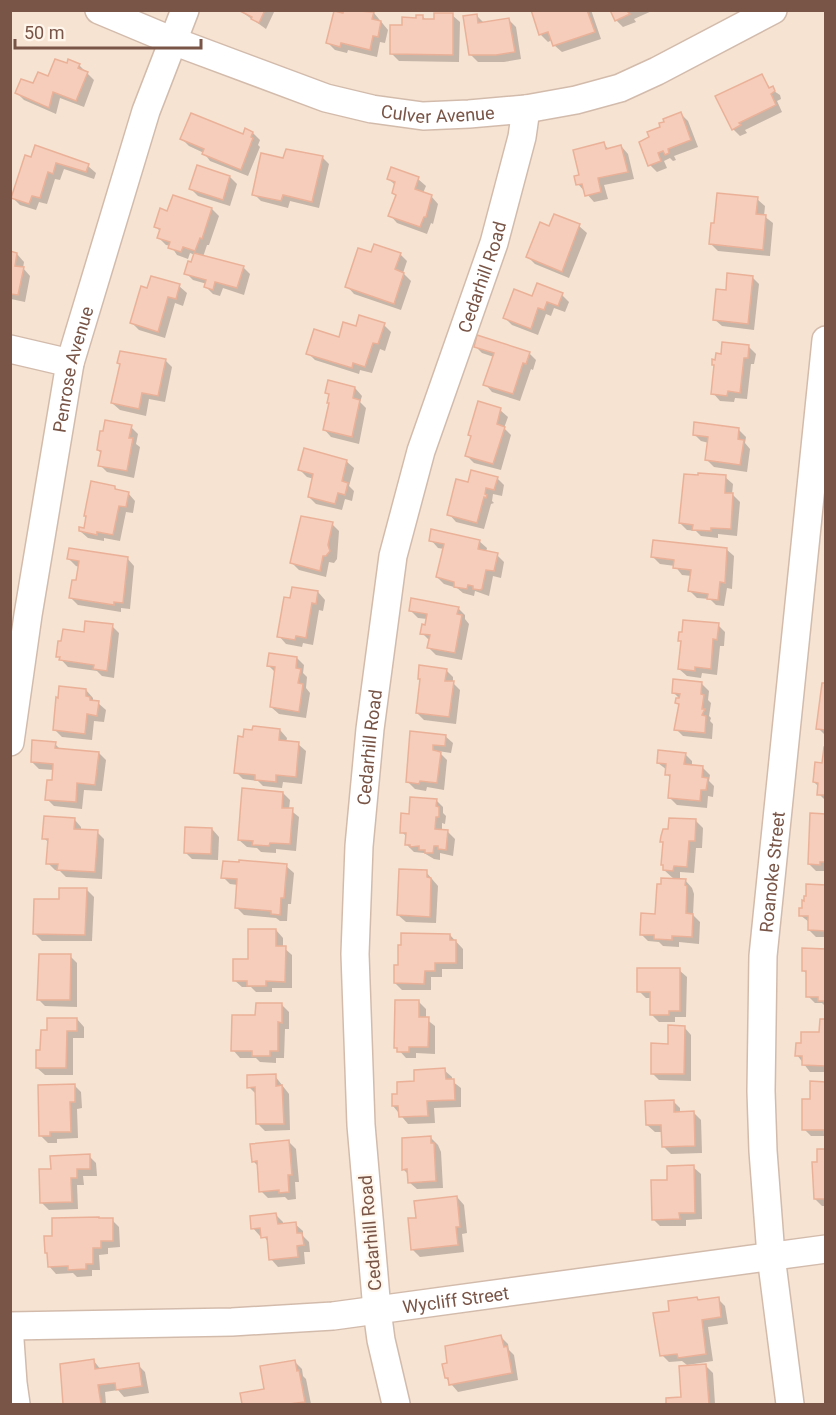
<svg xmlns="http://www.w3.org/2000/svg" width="836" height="1415" viewBox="0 0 836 1415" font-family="Roboto,sans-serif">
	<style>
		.residential { fill: #f6e3d2 }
		.shadow { fill: #0003 }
		.building { fill: #f6cdba; stroke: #eab198; stroke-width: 1.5 }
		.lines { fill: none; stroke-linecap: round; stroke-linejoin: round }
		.minor-casing { stroke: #d3bbac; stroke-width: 30 }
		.minor { stroke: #fff; stroke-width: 27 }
		.labels { text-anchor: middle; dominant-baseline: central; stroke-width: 4.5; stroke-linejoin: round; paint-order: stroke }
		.street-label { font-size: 18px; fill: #795547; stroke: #fff6ec }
	</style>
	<rect width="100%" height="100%" fill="#fef2e4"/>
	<rect class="residential" x="11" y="11" width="814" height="1393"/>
	<g class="shadow">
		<path d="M 239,10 L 275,10 L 266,29 Z"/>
		<path d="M 345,10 L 362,10 L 374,13 L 388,30 L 385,43 L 380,42 L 377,57 L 348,50 L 347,53 L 335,50 L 328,43 Z"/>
		<path d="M 533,10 L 591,10 L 601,39 L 562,52 L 554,45 L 552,40 L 548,42 L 540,34 Z"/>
		<path d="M 612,10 L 654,10 L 634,19 L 636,22 L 623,27 L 616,20 Z"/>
		<path d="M 452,15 L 460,22 L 459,62 L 399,61 L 391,53 L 403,27 L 423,17 L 427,21 Z"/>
		<path d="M 476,15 L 484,23 L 509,20 L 516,27 L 521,59 L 504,62 L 478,62 L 470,54 Z"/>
		<path d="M 67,65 L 79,65 L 94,80 L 84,107 L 60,98 L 56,114 L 24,100 L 17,93 L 49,78 Z"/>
		<path d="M 761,76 L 771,89 L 780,95 L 781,99 L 777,101 L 782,112 L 745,130 L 747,133 L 740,136 L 733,129 Z"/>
		<path d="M 681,114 L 688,121 L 698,147 L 674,156 L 676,160 L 673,161 L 670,158 L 664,161 L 667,168 L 657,172 L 650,165 L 651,138 Z"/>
		<path d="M 253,133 L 260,140 L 258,145 L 260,147 L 248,176 L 210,161 L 204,153 L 189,146 L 182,139 L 243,136 Z"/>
		<path d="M 603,144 L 609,149 L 621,146 L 628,154 L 634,179 L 604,185 L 608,199 L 594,202 L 578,184 L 581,176 Z"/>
		<path d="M 26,157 L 88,166 L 96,173 L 94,179 L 64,169 L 60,180 L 55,179 L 47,204 L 39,202 L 36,210 L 20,205 L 13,198 Z"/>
		<path d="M 322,157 L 329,164 L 319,208 L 290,201 L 288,208 L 261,201 L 254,194 Z"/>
		<path d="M 230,177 L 237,184 L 230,206 L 198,196 L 191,189 Z"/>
		<path d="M 389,179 L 418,179 L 426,186 L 423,193 L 431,196 L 438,204 L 433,224 L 431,223 L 427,234 L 397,223 L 390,215 L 397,196 L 393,193 L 396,186 Z"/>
		<path d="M 757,199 L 765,206 L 764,216 L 773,223 L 770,256 L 718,251 L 711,244 Z"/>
		<path d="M 212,209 L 219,216 L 209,245 L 207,245 L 203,257 L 243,267 L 250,274 L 244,295 L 223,288 L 220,296 L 213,294 L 206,287 L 207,284 L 193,280 L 186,273 L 195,255 L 190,253 L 188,259 L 177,255 L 171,246 L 166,245 L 159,238 L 161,232 L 156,227 L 168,213 Z"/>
		<path d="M 555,216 L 579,226 L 587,233 L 569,278 L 535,264 L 528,257 L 550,228 Z"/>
		<path d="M 10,253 L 17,254 L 24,262 L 23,268 L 30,276 L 25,302 L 11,299 L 10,304 Z"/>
		<path d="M 372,254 L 400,254 L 407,261 L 403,273 L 411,281 L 401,310 L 354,294 L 347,286 Z"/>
		<path d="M 752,277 L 759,284 L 754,330 L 722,326 L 714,319 L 727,291 Z"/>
		<path d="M 179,286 L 187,293 L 183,306 L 175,303 L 165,338 L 139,330 L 132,323 L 148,290 Z"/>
		<path d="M 562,295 L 569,302 L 565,312 L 554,308 L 551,316 L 546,314 L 538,335 L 512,325 L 505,318 L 533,298 Z"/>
		<path d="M 384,325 L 391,332 L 385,351 L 380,349 L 372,373 L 360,370 L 359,374 L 315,360 L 308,353 L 340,338 L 357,328 Z"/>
		<path d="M 475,346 L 529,353 L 536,360 L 533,370 L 531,369 L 520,401 L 492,392 L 485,384 L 494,357 L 482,353 Z"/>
		<path d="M 748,346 L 756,354 L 754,364 L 751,364 L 747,399 L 735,398 L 734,402 L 720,401 L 713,393 L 716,367 L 713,365 Z"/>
		<path d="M 165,360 L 172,367 L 165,402 L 149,399 L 146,416 L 120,410 L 112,403 Z"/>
		<path d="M 355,388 L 362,396 L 360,402 L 366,408 L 359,444 L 331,437 L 324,429 L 331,405 L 328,403 L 330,396 L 327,392 Z"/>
		<path d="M 500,410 L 508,417 L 504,428 L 511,435 L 501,470 L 474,463 L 466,455 L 472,436 Z"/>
		<path d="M 131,427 L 138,434 L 136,444 L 140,447 L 134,478 L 107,472 L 100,465 L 102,454 L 98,450 Z"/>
		<path d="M 739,430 L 746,437 L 745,443 L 750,449 L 747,472 L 714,467 L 706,459 L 709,443 L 701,441 L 694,434 Z"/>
		<path d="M 346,461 L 354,468 L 349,486 L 354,491 L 352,501 L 345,499 L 342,510 L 316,504 L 309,497 L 314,479 L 307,477 L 300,470 Z"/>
		<path d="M 725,477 L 733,484 L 732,494 L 740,502 L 737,536 L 718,534 L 718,538 L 701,536 L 696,531 L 687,530 L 680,523 Z"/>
		<path d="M 497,478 L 504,485 L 502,496 L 493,494 L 492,501 L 494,503 L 491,504 L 484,529 L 456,522 L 449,514 L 469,484 Z"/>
		<path d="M 115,488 L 118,491 L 128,493 L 135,501 L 133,513 L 126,512 L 120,541 L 104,538 L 104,541 L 88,538 L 80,531 L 85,529 Z"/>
		<path d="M 332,524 L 339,531 L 337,559 L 334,563 L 329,562 L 326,577 L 299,570 L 292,563 Z"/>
		<path d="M 431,540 L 479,541 L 487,548 L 486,552 L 497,555 L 504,562 L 501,578 L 493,576 L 489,596 L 475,591 L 474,596 L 463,593 L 457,588 L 444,584 L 437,577 L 444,549 L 438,548 Z"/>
		<path d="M 726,549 L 734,556 L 732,589 L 727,588 L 724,606 L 716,605 L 710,599 L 697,598 L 690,591 L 692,576 L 682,575 L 675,566 L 660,564 L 653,557 Z"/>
		<path d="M 127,558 L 134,566 L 130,609 L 121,608 L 121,612 L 78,605 L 71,598 L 77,582 L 79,567 L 76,566 L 69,559 Z"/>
		<path d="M 318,592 L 325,600 L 323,611 L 319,610 L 313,645 L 303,643 L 302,647 L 286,644 L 279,636 L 291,600 Z"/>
		<path d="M 458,608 L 465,615 L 465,619 L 469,624 L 462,660 L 436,655 L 429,648 L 430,641 L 422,633 L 426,627 L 427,619 L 418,618 L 410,610 Z"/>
		<path d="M 718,625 L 725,632 L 724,646 L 720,646 L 717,675 L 702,673 L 701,678 L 687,676 L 679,669 L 682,643 L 680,640 Z"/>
		<path d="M 112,626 L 119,633 L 114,678 L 102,676 L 97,671 L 68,667 L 58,656 L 85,634 Z"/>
		<path d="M 297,658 L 304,665 L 303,673 L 307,677 L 306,688 L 310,693 L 306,718 L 279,714 L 271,707 L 276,673 L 269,666 Z"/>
		<path d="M 446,670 L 453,677 L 453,683 L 460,690 L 456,724 L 424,720 L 417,713 L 422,681 L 419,678 Z"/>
		<path d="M 702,684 L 709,691 L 708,700 L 711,703 L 709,716 L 711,718 L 710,721 L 713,724 L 712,739 L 683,736 L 676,729 L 680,706 L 677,703 L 680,699 L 673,692 Z"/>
		<path d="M 826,685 L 826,736 L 818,728 Z"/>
		<path d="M 86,690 L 93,698 L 93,702 L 98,703 L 106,710 L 104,722 L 94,721 L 92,740 L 62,737 L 55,730 Z"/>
		<path d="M 280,730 L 287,738 L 286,743 L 298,744 L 306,751 L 302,784 L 283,782 L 282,788 L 263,786 L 258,781 L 243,779 L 236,772 Z"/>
		<path d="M 412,733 L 445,736 L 453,743 L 451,753 L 438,751 L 447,760 L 444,790 L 427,787 L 426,791 L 415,789 L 408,782 Z"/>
		<path d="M 55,744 L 61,750 L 99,753 L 106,760 L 102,791 L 84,790 L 82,809 L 54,806 L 47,799 L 53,782 L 54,770 L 39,769 L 32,762 Z"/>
		<path d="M 826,748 L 826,801 L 819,794 L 819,787 L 814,782 L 824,765 Z"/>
		<path d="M 685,754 L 692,761 L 692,766 L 702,767 L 710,775 L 709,781 L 714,786 L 713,797 L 708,796 L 707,808 L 677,805 L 670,798 L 671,779 L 667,774 L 667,770 L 658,763 Z"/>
		<path d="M 283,793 L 290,800 L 289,809 L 299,817 L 296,851 L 276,849 L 276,853 L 261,852 L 257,848 L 247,847 L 239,840 Z"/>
		<path d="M 436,800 L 443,807 L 443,813 L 446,816 L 445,824 L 442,823 L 442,831 L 448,832 L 455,839 L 453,856 L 440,853 L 440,860 L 434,859 L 424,853 L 414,852 L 407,845 L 407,837 L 402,832 L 411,815 Z"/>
		<path d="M 826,815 L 826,871 L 816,871 L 809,864 Z"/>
		<path d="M 74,819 L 81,827 L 81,831 L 97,832 L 104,839 L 102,879 L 66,877 L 60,871 L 55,870 L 48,863 L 49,843 L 44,838 Z"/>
		<path d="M 696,821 L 703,828 L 702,848 L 696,848 L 694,873 L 680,872 L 680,880 L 685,880 L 692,888 L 694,894 L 693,915 L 700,922 L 699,944 L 679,942 L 679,947 L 663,946 L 659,942 L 648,941 L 641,934 L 657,916 L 675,880 L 664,870 L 664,843 L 662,841 Z"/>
		<path d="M 212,829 L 219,837 L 218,860 L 192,859 L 185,852 Z"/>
		<path d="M 286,866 L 294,873 L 291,904 L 288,904 L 287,921 L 280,921 L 276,918 L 244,915 L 237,908 L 238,885 L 230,884 L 223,877 Z"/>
		<path d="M 426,872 L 438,886 L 436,923 L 406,922 L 398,915 Z"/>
		<path d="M 826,887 L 826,937 L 816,937 L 809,930 L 809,922 L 800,915 Z"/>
		<path d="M 87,890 L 94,897 L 92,941 L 42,941 L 35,934 Z"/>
		<path d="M 276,930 L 283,938 L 283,947 L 292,955 L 292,988 L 272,988 L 272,992 L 256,992 L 251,987 L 242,987 L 234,980 Z"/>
		<path d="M 450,935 L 463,949 L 463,969 L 442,969 L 442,977 L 431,977 L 431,990 L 402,990 L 395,983 L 399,966 Z"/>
		<path d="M 826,950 L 826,1007 L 822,1003 L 815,1003 L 808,996 L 808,975 L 804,971 Z"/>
		<path d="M 70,956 L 77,963 L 77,1007 L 45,1006 L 38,999 Z"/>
		<path d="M 679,970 L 687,977 L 686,1017 L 675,1017 L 675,1022 L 659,1022 L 651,1014 L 651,998 L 646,998 L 639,991 Z"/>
		<path d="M 419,1002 L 426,1009 L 426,1019 L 435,1026 L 435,1054 L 416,1053 L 416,1058 L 406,1058 L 396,1047 Z"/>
		<path d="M 282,1005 L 289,1012 L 289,1029 L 285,1029 L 284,1058 L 276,1058 L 276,1063 L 260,1062 L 256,1058 L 240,1058 L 233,1050 Z"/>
		<path d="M 77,1019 L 84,1027 L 84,1038 L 73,1038 L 73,1075 L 45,1075 L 37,1068 L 49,1031 Z"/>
		<path d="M 826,1021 L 826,1072 L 810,1072 L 797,1055 L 802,1044 L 821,1033 Z"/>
		<path d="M 684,1027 L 691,1035 L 691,1081 L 659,1080 L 652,1073 L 670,1045 Z"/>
		<path d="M 444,1070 L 452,1077 L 452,1081 L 461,1088 L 461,1107 L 434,1108 L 435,1123 L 408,1124 L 393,1106 L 399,1095 L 416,1083 Z"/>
		<path d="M 275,1076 L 289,1094 L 290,1130 L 265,1131 L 258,1124 L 256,1094 L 249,1087 Z"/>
		<path d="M 826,1083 L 826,1136 L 811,1136 L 804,1129 L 812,1100 Z"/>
		<path d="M 74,1085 L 81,1092 L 82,1108 L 77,1109 L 78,1138 L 57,1139 L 57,1143 L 48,1143 L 41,1136 Z"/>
		<path d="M 673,1101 L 680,1108 L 680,1113 L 693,1112 L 701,1120 L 702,1153 L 671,1154 L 663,1146 L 663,1132 L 655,1132 L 647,1125 Z"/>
		<path d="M 430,1137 L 438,1145 L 441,1152 L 443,1188 L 417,1189 L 409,1182 L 409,1175 L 403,1169 Z"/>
		<path d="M 289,1142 L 296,1149 L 299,1182 L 295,1182 L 296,1199 L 288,1200 L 285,1197 L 268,1198 L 261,1191 L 259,1167 L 253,1161 Z"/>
		<path d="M 826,1150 L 826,1206 L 822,1206 L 815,1199 L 819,1163 Z"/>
		<path d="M 89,1156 L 96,1163 L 97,1176 L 83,1176 L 84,1185 L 77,1185 L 78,1209 L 49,1210 L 42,1203 L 52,1170 Z"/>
		<path d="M 693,1167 L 701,1174 L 702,1219 L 686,1220 L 686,1226 L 660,1226 L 653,1219 L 669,1181 Z"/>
		<path d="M 457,1197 L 464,1205 L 467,1233 L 462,1234 L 464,1252 L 420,1257 L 413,1250 L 418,1219 Z"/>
		<path d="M 276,1215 L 283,1222 L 283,1225 L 295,1224 L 303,1231 L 303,1236 L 309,1242 L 310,1252 L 304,1252 L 305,1264 L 278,1267 L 271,1259 L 269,1243 L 263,1235 L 260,1236 L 253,1228 Z"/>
		<path d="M 112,1220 L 119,1227 L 120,1247 L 108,1248 L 108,1254 L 99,1255 L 100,1270 L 92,1270 L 92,1276 L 77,1277 L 73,1273 L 56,1274 L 49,1266 L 49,1255 L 46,1253 L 54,1237 Z"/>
		<path d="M 697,1299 L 699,1301 L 718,1299 L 725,1306 L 728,1324 L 708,1327 L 713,1361 L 687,1365 L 682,1361 L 669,1362 L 662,1355 L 671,1312 Z"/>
		<path d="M 501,1337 L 508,1344 L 509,1350 L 514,1355 L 518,1380 L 458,1392 L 446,1378 L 449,1364 Z"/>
		<path d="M 94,1361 L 101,1370 L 138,1365 L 145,1372 L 149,1393 L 124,1397 L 118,1390 L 105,1392 L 106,1404 L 65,1404 L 62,1365 Z"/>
		<path d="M 295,1362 L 302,1369 L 303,1376 L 306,1379 L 311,1404 L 244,1404 L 242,1395 L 266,1390 Z"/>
		<path d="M 706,1366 L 713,1373 L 715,1404 L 668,1404 L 668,1400 L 683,1398 Z"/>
	</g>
	<g class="building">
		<path d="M 238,10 L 265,10 L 259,23 L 251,19 L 252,17 Z"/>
		<path d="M 344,10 L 374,12 L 372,19 L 381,21 L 378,37 L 373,36 L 370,50 L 341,43 L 340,47 L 326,43 L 334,11 L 343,13 Z"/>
		<path d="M 531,10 L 587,10 L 595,32 L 553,46 L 548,32 L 539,35 Z"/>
		<path d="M 610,10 L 631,10 L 628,12 L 630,14 L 615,21 Z"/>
		<path d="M 434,13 L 453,13 L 453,55 L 390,54 L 390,25 L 402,25 L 402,17 L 416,18 L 416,15 L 423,15 L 423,19 L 434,19 Z"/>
		<path d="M 477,14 L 478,23 L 509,18 L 515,52 L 496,55 L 469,55 L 463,16 Z"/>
		<path d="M 55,59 L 67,63 L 68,59 L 80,64 L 78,68 L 88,72 L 76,101 L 53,92 L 49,108 L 15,93 L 21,79 L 33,83 L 38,72 L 48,76 Z"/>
		<path d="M 762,74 L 769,88 L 773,86 L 775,91 L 771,94 L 776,105 L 739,123 L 741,125 L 732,130 L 715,96 Z"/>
		<path d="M 681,112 L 691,140 L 668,149 L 669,153 L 665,155 L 663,151 L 658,153 L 661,161 L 648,166 L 639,142 L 649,137 L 647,132 L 660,127 L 659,123 L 664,122 L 663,119 Z"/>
		<path d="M 191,113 L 243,134 L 245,128 L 253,132 L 251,137 L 253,138 L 241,170 L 202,154 L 204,149 L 180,139 Z"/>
		<path d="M 604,142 L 606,149 L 621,145 L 628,172 L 598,178 L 601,192 L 585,196 L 582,184 L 576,185 L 574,176 L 579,175 L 573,150 Z"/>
		<path d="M 35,145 L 89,164 L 86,172 L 56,163 L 53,174 L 48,172 L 40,198 L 32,196 L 29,204 L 11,198 L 25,155 L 31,157 Z"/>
		<path d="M 286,149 L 323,156 L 312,202 L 283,195 L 281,201 L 252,195 L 261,153 L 283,158 Z"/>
		<path d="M 197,165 L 230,176 L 223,200 L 189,189 Z"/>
		<path d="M 391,167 L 419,177 L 415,189 L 432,195 L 426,217 L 424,217 L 420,227 L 388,216 L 396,195 L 392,193 L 395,182 L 387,179 Z"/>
		<path d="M 717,193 L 758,197 L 756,214 L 766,215 L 763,250 L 709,244 L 711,223 L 714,223 Z"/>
		<path d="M 173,195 L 212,208 L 202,239 L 200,238 L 195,251 L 183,247 L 181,252 L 168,248 L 170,242 L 157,238 L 160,229 L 154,227 L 160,208 L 167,211 Z"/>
		<path d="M 554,214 L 580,224 L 562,272 L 526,257 L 540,222 L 549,226 Z"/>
		<path d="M 374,244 L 401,253 L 395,269 L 404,273 L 394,304 L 345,287 L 358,248 L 371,252 Z"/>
		<path d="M 10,251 L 17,253 L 15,266 L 24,267 L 18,295 L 10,294 Z"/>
		<path d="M 194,253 L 244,266 L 237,288 L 215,282 L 213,290 L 204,287 L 206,280 L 184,274 L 188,261 L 191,262 Z"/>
		<path d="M 727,273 L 753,276 L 748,324 L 713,320 L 716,289 L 726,290 Z"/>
		<path d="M 151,276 L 180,284 L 176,299 L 168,297 L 158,332 L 130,323 L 141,286 L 147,288 Z"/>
		<path d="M 537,283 L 563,293 L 558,306 L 547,302 L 544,310 L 538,308 L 531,329 L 503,318 L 514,289 L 532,296 Z"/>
		<path d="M 359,315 L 385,323 L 378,344 L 373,343 L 365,367 L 353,363 L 352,368 L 306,354 L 314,329 L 339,337 L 343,322 L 356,326 Z"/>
		<path d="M 477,335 L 530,352 L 526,364 L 523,363 L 513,394 L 483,385 L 494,353 L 474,347 Z"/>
		<path d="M 722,342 L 749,345 L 748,358 L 744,358 L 740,393 L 728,391 L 727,396 L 711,394 L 714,365 L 712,365 L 712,359 L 715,360 L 716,353 L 721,354 Z"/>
		<path d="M 120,351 L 166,359 L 158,396 L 142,393 L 139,409 L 111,403 L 120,364 L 117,363 Z"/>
		<path d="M 328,380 L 355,387 L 353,398 L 360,400 L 352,437 L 323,430 L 329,403 L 327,403 L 329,394 L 325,393 Z"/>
		<path d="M 478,401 L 501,408 L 497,424 L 505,427 L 493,464 L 465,456 L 471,436 L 468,435 Z"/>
		<path d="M 105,420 L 132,425 L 129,438 L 133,438 L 127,471 L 98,466 L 101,451 L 97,450 L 100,431 L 103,431 Z"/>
		<path d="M 694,422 L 739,428 L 738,439 L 744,440 L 740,465 L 705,460 L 708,437 L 693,435 Z"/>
		<path d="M 304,448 L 347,460 L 342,481 L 348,483 L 345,495 L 338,493 L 335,504 L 308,497 L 313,474 L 298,470 Z"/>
		<path d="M 471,470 L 498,477 L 494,490 L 486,488 L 485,494 L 487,495 L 486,498 L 484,497 L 477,523 L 447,515 L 456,479 L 468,482 Z"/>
		<path d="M 698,473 L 726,475 L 725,493 L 733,493 L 731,529 L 711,528 L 711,531 L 692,530 L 693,525 L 679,523 L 684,474 L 698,475 Z"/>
		<path d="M 91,481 L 115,486 L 115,489 L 129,492 L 126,507 L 119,506 L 113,535 L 97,532 L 97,535 L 79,531 L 79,527 L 84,528 L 86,516 L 84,516 Z"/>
		<path d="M 301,516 L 333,522 L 328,545 L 330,551 L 326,556 L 323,556 L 320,571 L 290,563 Z"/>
		<path d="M 431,529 L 480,540 L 478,549 L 498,553 L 494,571 L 486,570 L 482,589 L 480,590 L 473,589 L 473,586 L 468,585 L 467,589 L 454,587 L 454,582 L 436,577 L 444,544 L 429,541 Z"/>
		<path d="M 653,540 L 727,548 L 725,583 L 720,582 L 718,600 L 707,599 L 708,594 L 688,591 L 691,570 L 673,568 L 674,560 L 651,557 Z"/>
		<path d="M 69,548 L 128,557 L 123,603 L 114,602 L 114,605 L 69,598 L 72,580 L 76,580 L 79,561 L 67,559 Z"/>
		<path d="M 292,587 L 318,591 L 316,604 L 312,603 L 306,638 L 296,636 L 295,640 L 277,637 L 284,597 L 290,598 Z"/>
		<path d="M 411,598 L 459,607 L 457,614 L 462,615 L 455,653 L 427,648 L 430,635 L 420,634 L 422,624 L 425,625 L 427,614 L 409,611 Z"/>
		<path d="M 683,620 L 719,623 L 717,640 L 713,639 L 711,669 L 695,667 L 695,671 L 678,669 L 681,641 L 678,641 L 679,632 L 682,632 Z"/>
		<path d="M 85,621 L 113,624 L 107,671 L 93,669 L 94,665 L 59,660 L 60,657 L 56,657 L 58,641 L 61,641 L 63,629 L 84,632 Z"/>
		<path d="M 269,653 L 297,657 L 296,668 L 301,669 L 298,683 L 303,684 L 299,712 L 270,707 L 275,667 L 267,666 Z"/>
		<path d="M 419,665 L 447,669 L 445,681 L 454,681 L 449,717 L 416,713 L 420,679 L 418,679 Z"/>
		<path d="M 673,679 L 702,682 L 701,694 L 704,695 L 702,709 L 705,709 L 702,715 L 706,716 L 705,733 L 674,730 L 679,704 L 675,703 L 676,698 L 679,698 L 680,694 L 672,693 Z"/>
		<path d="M 822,683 L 826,683 L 826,730 L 816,729 Z"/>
		<path d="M 59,686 L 86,689 L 86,696 L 90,697 L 90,700 L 99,701 L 97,716 L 87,714 L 85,734 L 53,730 L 56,697 L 58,698 Z"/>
		<path d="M 253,726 L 280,729 L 279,740 L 299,742 L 296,777 L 276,775 L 276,782 L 255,780 L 255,775 L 234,773 L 238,736 L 243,737 L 244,729 L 252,730 Z"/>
		<path d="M 410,731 L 446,735 L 445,746 L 433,745 L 433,750 L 441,752 L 437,783 L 420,781 L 419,784 L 406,782 Z"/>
		<path d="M 32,740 L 56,742 L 55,748 L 99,752 L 95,785 L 77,783 L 76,802 L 45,800 L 47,780 L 52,780 L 53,764 L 31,762 Z"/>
		<path d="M 824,747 L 826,747 L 826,795 L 817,795 L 818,783 L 813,782 L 815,762 L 822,763 Z"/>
		<path d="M 658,750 L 686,753 L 684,764 L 703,766 L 702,777 L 708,778 L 706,790 L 701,790 L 700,801 L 668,798 L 670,775 L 665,775 L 666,764 L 657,763 Z"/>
		<path d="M 242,788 L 283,792 L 282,808 L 293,808 L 290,844 L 270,843 L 269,846 L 252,845 L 253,841 L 238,840 Z"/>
		<path d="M 410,797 L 437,799 L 436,806 L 439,807 L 439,817 L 436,817 L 435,829 L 448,830 L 446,850 L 438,849 L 438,846 L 434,846 L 433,853 L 425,853 L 425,850 L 419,850 L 419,846 L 410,847 L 410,845 L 405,845 L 406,833 L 400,833 L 401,813 L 409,814 Z"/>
		<path d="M 810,813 L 826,814 L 826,862 L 820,862 L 820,865 L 808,864 Z"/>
		<path d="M 44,816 L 75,818 L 74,829 L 98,830 L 95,872 L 57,870 L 58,864 L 46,864 L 48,839 L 42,839 Z"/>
		<path d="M 669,818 L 696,819 L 695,841 L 689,841 L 687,867 L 674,866 L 673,871 L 663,870 L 663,865 L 661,865 L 663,842 L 660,842 L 661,836 L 663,829 L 668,829 Z"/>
		<path d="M 185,827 L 212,828 L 211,854 L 184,853 Z"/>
		<path d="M 239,860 L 287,864 L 284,898 L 281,898 L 280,915 L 271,914 L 271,911 L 235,908 L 237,879 L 221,878 L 223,861 L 239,862 Z"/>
		<path d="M 399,869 L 427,870 L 427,877 L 431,878 L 430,917 L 397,915 Z"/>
		<path d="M 661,878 L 686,879 L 685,885 L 687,886 L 686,913 L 693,914 L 692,937 L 672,936 L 672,940 L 654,939 L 654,935 L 640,935 L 641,913 L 655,914 L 657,884 L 661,884 Z"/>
		<path d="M 806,884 L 826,885 L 826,931 L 808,930 L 808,916 L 799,916 L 799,908 L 802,908 L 802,900 L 804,901 L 804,896 L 806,896 Z"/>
		<path d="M 59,888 L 87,888 L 85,935 L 33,934 L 34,899 L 59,899 Z"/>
		<path d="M 248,929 L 276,929 L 276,946 L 286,946 L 285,982 L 266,981 L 266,986 L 247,986 L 247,981 L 233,981 L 233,959 L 248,959 Z"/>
		<path d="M 401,933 L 450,934 L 450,940 L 456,940 L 456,963 L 435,963 L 435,971 L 425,971 L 424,984 L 394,983 L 394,965 L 398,965 L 398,945 L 401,945 Z"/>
		<path d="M 802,948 L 826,949 L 826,1001 L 818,1001 L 818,997 L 806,997 L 806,971 L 802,971 Z"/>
		<path d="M 39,954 L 71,954 L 70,1000 L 37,1000 Z"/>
		<path d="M 637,968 L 680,968 L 680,1011 L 669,1011 L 669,1015 L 650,1015 L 650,992 L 637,992 Z"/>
		<path d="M 395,1000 L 419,1000 L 419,1017 L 429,1017 L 428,1047 L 409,1047 L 409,1052 L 397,1052 L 397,1048 L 394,1048 Z"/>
		<path d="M 256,1003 L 282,1003 L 282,1023 L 278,1022 L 278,1051 L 270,1051 L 270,1056 L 252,1056 L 252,1051 L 231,1051 L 232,1015 L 255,1015 Z"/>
		<path d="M 47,1018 L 77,1018 L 77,1031 L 67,1031 L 66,1068 L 36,1068 L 36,1050 L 40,1050 L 41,1030 L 47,1030 Z"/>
		<path d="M 820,1019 L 826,1019 L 826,1066 L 802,1065 L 802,1056 L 795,1056 L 796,1043 L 801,1043 L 801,1032 L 819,1032 Z"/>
		<path d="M 668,1025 L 685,1026 L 684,1074 L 651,1074 L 651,1043 L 668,1044 Z"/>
		<path d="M 445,1068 L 446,1079 L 454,1079 L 455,1100 L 427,1101 L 428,1116 L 399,1117 L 398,1106 L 392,1106 L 392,1094 L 397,1094 L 397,1082 L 414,1081 L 414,1070 Z"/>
		<path d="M 276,1074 L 276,1086 L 282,1085 L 284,1124 L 256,1124 L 255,1087 L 247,1088 L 247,1075 Z"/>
		<path d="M 810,1081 L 826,1082 L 826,1133 L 824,1133 L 824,1130 L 802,1130 L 802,1099 L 810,1099 Z"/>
		<path d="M 75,1084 L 75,1102 L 70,1102 L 71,1132 L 50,1132 L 50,1136 L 39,1136 L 38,1085 Z"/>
		<path d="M 674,1100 L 674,1112 L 694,1111 L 695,1146 L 662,1147 L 661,1125 L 646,1125 L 645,1101 Z"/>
		<path d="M 431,1136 L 431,1143 L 434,1143 L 436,1181 L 408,1183 L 407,1169 L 402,1170 L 402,1138 Z"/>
		<path d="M 289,1140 L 292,1175 L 288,1175 L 289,1192 L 279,1193 L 279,1190 L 259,1192 L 257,1161 L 252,1162 L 250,1144 Z"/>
		<path d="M 817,1149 L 826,1149 L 826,1199 L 814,1199 L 812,1162 L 817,1162 Z"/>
		<path d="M 90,1154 L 90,1169 L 77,1169 L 77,1178 L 71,1178 L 72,1202 L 40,1203 L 39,1169 L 51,1169 L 50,1156 Z"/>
		<path d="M 694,1165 L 695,1213 L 679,1213 L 680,1219 L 652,1220 L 651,1180 L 667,1180 L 667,1166 Z"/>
		<path d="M 457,1196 L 460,1227 L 456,1227 L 458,1245 L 411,1250 L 408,1218 L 416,1218 L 414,1201 Z"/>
		<path d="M 276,1213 L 278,1224 L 296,1222 L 297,1233 L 302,1233 L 304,1245 L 297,1246 L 298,1257 L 269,1260 L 267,1237 L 261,1238 L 260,1228 L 251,1229 L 250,1216 Z"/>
		<path d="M 99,1217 L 99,1218 L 113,1218 L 113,1241 L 101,1241 L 101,1248 L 93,1248 L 93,1264 L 86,1264 L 86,1269 L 68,1270 L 68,1266 L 48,1267 L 47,1253 L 45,1253 L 44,1236 L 52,1236 L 52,1218 Z"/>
		<path d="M 697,1297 L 698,1300 L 719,1297 L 721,1317 L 702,1320 L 706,1354 L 678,1358 L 677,1354 L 660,1356 L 653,1313 L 669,1311 L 668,1301 Z"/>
		<path d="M 501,1335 L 504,1347 L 507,1346 L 512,1373 L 449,1385 L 448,1378 L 445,1378 L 442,1364 L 447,1363 L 445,1346 Z"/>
		<path d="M 94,1359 L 95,1369 L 139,1363 L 142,1386 L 116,1390 L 115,1383 L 98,1385 L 101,1404 L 63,1404 L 60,1364 Z"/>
		<path d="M 295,1360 L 297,1371 L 299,1370 L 305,1402 L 289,1404 L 242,1404 L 240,1393 L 264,1389 L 260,1366 Z"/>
		<path d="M 706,1364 L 709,1404 L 666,1404 L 666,1398 L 681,1397 L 679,1366 Z"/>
	</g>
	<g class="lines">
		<defs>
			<g id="minor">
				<path id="s1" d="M 99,10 L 173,41 L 326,98 L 372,109 L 423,116 L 469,114 L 526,109 L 576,100 L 620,88 L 657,71 L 773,10"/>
				<path d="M 10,349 L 70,363"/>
				<path id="s2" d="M 10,742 L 28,615 L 70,363 L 146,111 L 185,10"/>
				<path id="s3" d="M 10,1326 L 232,1322 L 333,1316 L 826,1249"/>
				<path d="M 10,1340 L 13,1383 L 16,1404"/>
				<path id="s4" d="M 396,1404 L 381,1340 L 377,1310 L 361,1125 L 355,954 L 359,846 L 370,729 L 393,556 L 421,451 L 494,243 L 522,137 L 526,109"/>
				<path id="s5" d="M 790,1404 L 771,1256 L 763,1151 L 761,1091 L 763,956 L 826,340"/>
			</g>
		</defs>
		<use href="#minor" class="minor-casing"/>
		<use href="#minor" class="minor"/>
	</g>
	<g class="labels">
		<g class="street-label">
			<text stroke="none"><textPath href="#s1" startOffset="357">Culver Avenue</textPath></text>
			<text stroke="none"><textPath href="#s4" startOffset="1146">Cedarhill Road</textPath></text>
			<text stroke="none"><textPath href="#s2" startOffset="378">Penrose Avenue</textPath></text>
			<text stroke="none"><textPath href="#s4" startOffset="660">Cedarhill Road</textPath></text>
			<text stroke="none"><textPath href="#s5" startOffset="534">Roanoke Street</textPath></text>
			<text transform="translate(370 1233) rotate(-95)">Cedarhill Road</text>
			<text stroke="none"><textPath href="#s3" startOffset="447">Wycliff Street</textPath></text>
		</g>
	</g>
	<rect width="836" height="1415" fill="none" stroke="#795547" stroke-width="24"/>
	<path d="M15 39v9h186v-9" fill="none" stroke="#795547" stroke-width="3"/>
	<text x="24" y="39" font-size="18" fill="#795547" stroke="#fff6ec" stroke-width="4.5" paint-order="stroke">50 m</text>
</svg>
